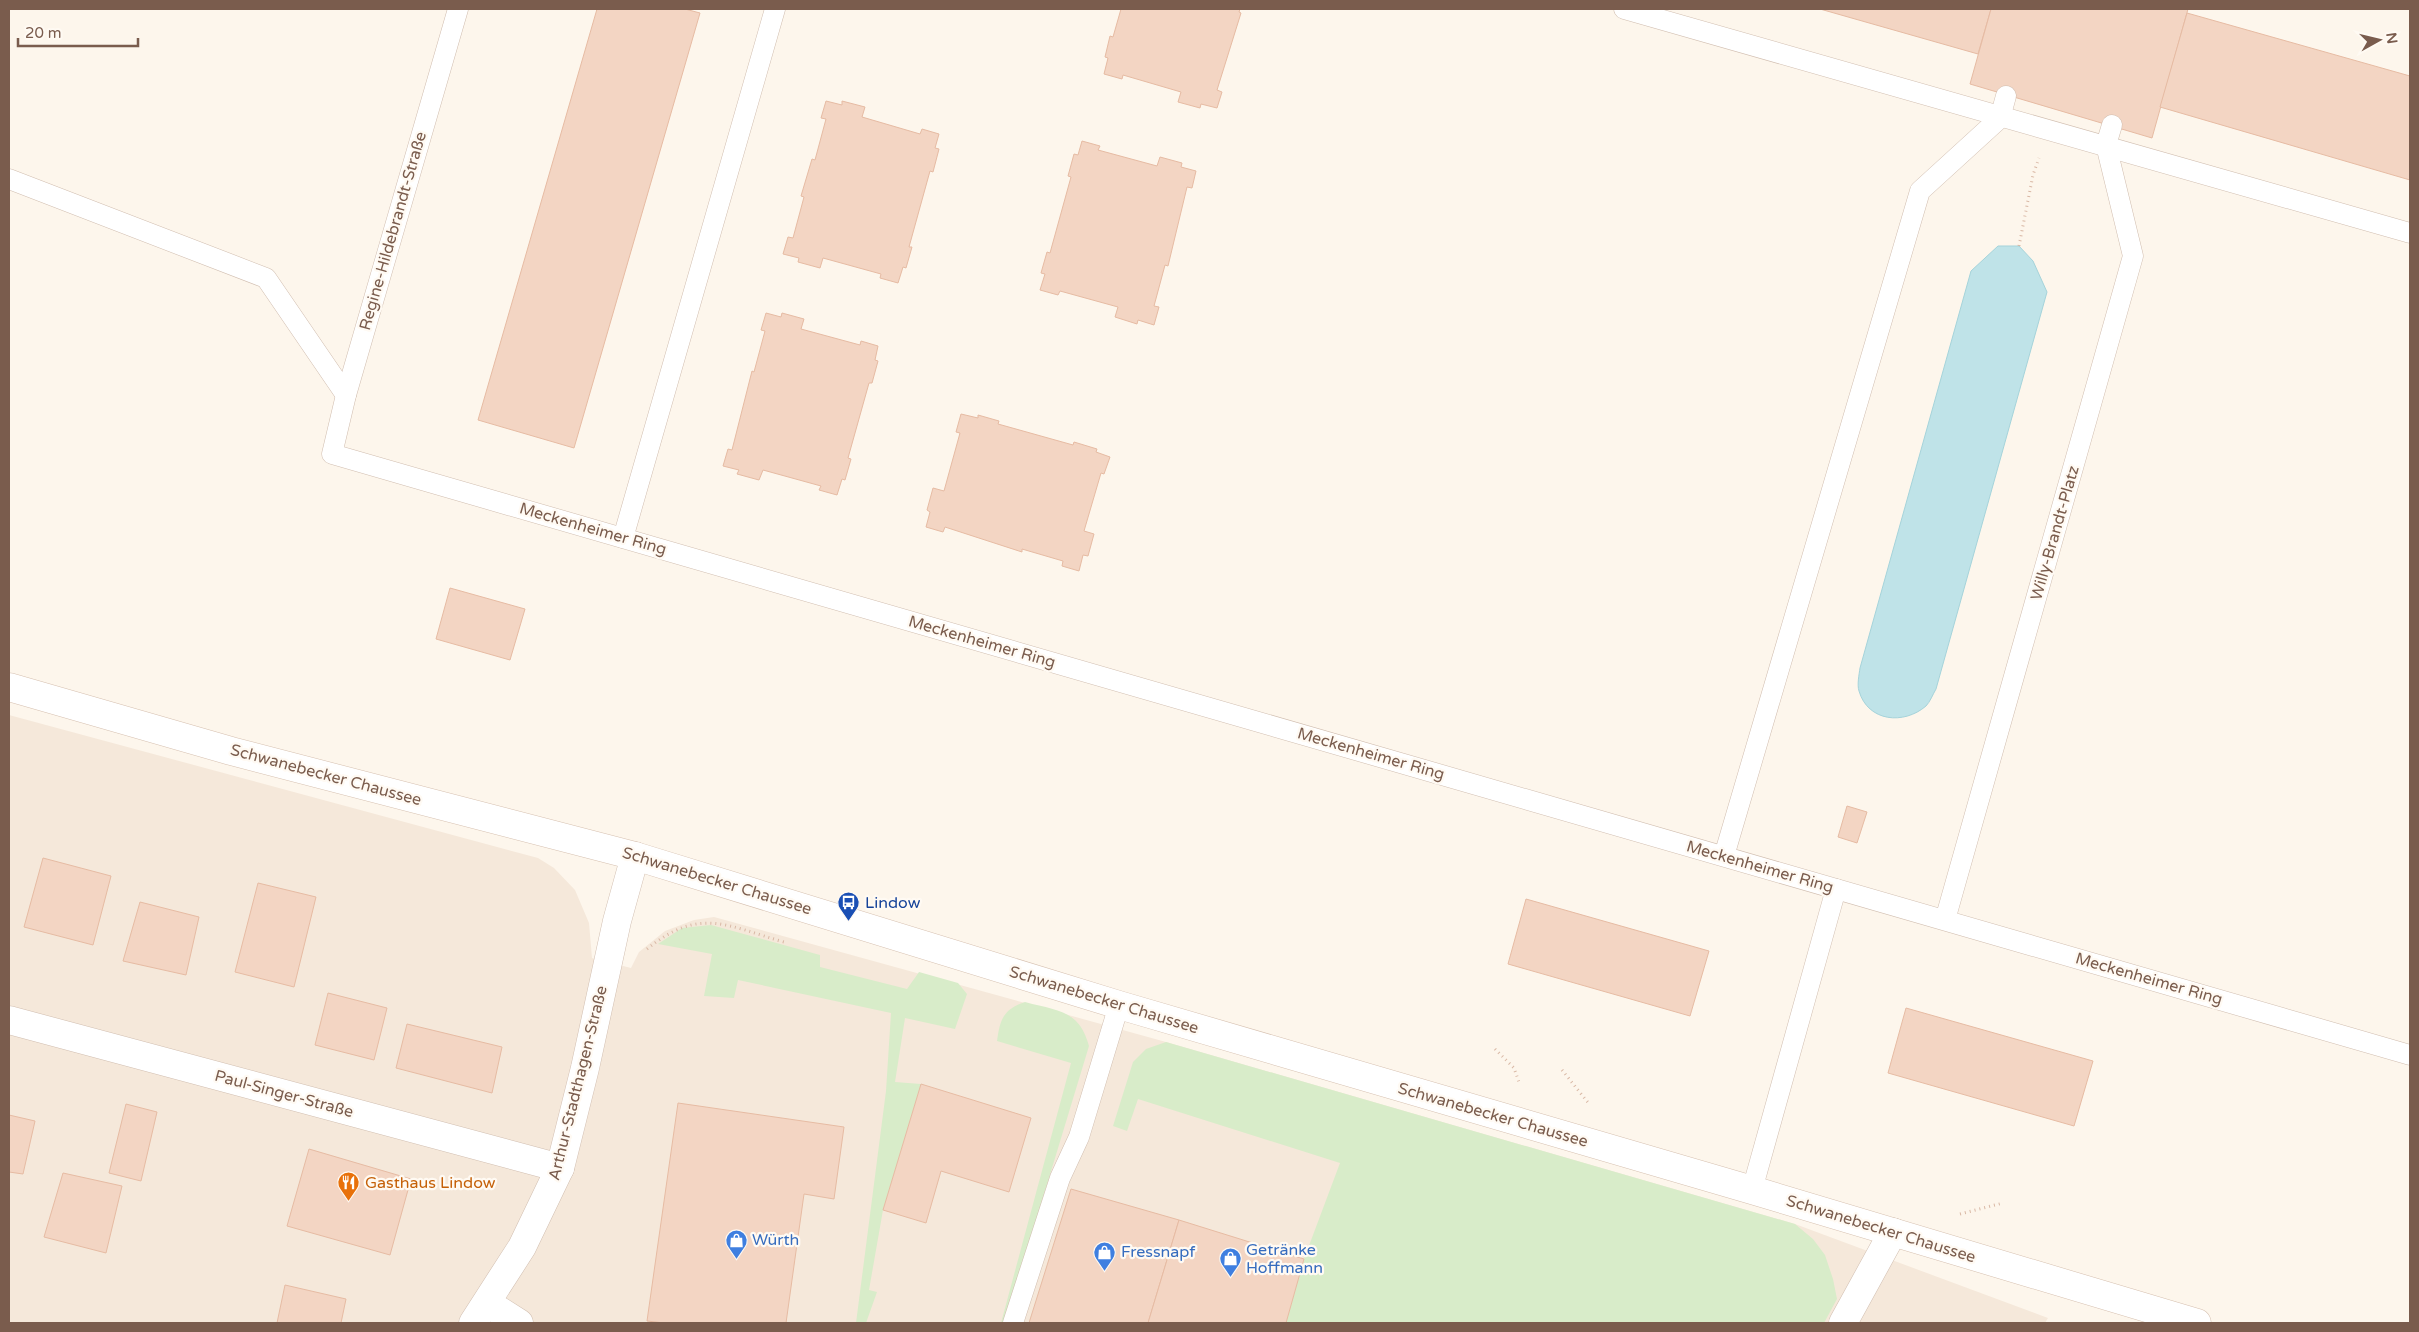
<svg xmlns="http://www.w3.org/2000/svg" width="2419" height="1332" viewBox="0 0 2419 1332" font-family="'Varela Round',sans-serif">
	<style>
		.residential { fill: #f5e8da }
		.green { fill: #d8ecc9 }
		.water { fill: #bfe3e8; stroke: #a5d3da }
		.building { fill: #f3d5c3; stroke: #e6bba3 }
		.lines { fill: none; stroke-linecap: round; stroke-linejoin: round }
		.service-casing { stroke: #d1beb0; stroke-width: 21 }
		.minor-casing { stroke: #d1beb0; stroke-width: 29 }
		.secondary-casing { stroke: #d6c0b0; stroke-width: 29 }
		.path { stroke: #d9b8a5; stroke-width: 3; stroke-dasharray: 1 4; stroke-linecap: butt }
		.service { stroke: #fff; stroke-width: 20 }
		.minor { stroke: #fff; stroke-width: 28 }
		.secondary { stroke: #fff; stroke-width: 28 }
		.labels { text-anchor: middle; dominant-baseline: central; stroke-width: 4.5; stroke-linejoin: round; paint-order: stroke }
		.street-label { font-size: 16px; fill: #7a5c4d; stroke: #fffaf3 }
		.transit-label { font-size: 16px; fill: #164399; stroke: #fffaf3; text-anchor: start }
		.food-label { font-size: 16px; fill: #c56008; stroke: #fffaf3; text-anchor: start }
		.shop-label { font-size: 16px; fill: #366cbe; stroke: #fffaf3; text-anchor: start }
	</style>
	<rect width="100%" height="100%" fill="#fdf6ec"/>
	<path class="residential" d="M 9,715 L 538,858 L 554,868 L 575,890 L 589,923 L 592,958 L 631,968 L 639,952 L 665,931 L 694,920 L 714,917 L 1166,1042 L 1795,1224 L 2048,1318 L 2045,1323 L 9,1323 Z"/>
	<g class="green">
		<path d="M 711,925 L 820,955 L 820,967 L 907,989 L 919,972 L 958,983 L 967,994 L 955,1029 L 905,1018 L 895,1082 L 921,1084 L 883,1210 L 869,1290 L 877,1292 L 866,1323 L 856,1323 L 886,1091 L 891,1013 L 738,980 L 734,998 L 704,996 L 712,954 L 658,944 L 682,928 Z"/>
		<path d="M 1025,1002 C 1057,1011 1079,1009 1089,1046 L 1005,1323 L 1001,1323 L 1071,1063 L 997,1041 C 1000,1020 1003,1009 1025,1002 Z"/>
		<path d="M 1166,1042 L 1795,1224 L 1813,1239 L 1825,1255 L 1833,1279 L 1837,1299 L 1824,1323 L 1286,1323 L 1304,1259 L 1340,1163 L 1138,1099 L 1127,1131 L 1113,1126 L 1133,1062 L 1146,1049 Z"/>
	</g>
	<path class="water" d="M 1998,246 L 2019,246 L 2033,261 L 2047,292 L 1936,689 C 1933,694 1930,702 1926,706 C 1904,725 1868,722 1859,691 C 1857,685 1859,675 1860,668 L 1971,271 Z"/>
	<g class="building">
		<path d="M 597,9 L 685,9 L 700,13 L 574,448 L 478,420 Z"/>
		<path d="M 1121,9 L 1240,9 L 1239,12 L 1241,13 L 1217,90 L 1222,92 L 1217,108 L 1201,104 L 1200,108 L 1178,102 L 1181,92 L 1123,75 L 1122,79 L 1104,74 L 1108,58 L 1105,57 L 1110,36 L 1113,37 Z"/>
		<path d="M 1820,9 L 1991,9 L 1978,54 Z"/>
		<path d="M 1991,9 L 2188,9 L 2152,138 L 1970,84 Z"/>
		<path d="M 2187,13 L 2410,76 L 2410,180 L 2160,107 Z"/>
		<path d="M 826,101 L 842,105 L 842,101 L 865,107 L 862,117 L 920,134 L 922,129 L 939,134 L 935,148 L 939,149 L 933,172 L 930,171 L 909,247 L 912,247 L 906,268 L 903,267 L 898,283 L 880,278 L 881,274 L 823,258 L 820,268 L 798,262 L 799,258 L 783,254 L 788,237 L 793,238 L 804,197 L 801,196 L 812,159 L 815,160 L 826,119 L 821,118 Z"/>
		<path d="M 1082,141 L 1100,146 L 1098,150 L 1157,166 L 1160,157 L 1182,163 L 1181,167 L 1196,171 L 1192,188 L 1187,187 L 1168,266 L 1165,265 L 1154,306 L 1159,307 L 1154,325 L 1138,320 L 1137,324 L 1115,317 L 1118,307 L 1060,291 L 1058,295 L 1040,290 L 1045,274 L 1041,273 L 1047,252 L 1050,253 L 1071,177 L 1068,176 L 1074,154 L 1078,155 Z"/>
		<path d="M 766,313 L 781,317 L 782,313 L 804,319 L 801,329 L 860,345 L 861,341 L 878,346 L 875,360 L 878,361 L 872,383 L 869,383 L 848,458 L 851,459 L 845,480 L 842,479 L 837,495 L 819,490 L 821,486 L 763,470 L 759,480 L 737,474 L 739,470 L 723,466 L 728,449 L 732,450 L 752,371 L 754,372 L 765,331 L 761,330 Z"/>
		<path d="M 961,414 L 978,418 L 978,415 L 999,421 L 998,424 L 1073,445 L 1074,442 L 1097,449 L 1096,452 L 1110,457 L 1104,474 L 1101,473 L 1084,531 L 1094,534 L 1088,556 L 1083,555 L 1079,571 L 1062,566 L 1063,561 L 1022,549 L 1022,552 L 945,527 L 943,532 L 926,527 L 930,512 L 927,510 L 933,488 L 944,491 L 960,433 L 956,432 Z"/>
		<path d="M 450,588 L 525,609 L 510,660 L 436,639 Z"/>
		<path d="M 1847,806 L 1867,812 L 1857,843 L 1838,837 Z"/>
		<path d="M 43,858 L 111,876 L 93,945 L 24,927 Z"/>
		<path d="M 258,883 L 316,897 L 294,987 L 235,972 Z"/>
		<path d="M 1526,899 L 1709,951 L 1690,1016 L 1508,964 Z"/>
		<path d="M 140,902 L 199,917 L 186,975 L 123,961 Z"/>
		<path d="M 328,993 L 387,1008 L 374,1060 L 315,1045 Z"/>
		<path d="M 1906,1008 L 2093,1061 L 2074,1126 L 1888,1073 Z"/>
		<path d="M 407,1024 L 502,1047 L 492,1093 L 396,1068 Z"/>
		<path d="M 921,1084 L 1031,1118 L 1009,1192 L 941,1171 L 926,1223 L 883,1210 Z"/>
		<path d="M 678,1103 L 844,1127 L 834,1199 L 804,1194 L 786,1323 L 664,1323 L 647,1321 Z"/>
		<path d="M 126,1104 L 157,1112 L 141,1181 L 109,1173 Z"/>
		<path d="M 9,1115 L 35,1121 L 23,1174 L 9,1172 Z"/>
		<path d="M 309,1149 L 411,1179 L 390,1255 L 287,1226 Z"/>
		<path d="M 63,1173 L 122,1186 L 106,1253 L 44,1237 Z"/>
		<path d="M 1071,1189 L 1179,1220 L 1148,1323 L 1029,1323 Z"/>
		<path d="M 1179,1220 L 1304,1259 L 1286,1323 L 1148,1323 Z"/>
		<path d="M 285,1285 L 346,1299 L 341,1323 L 277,1323 Z"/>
	</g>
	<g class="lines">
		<defs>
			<g id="service">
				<path d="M 458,9 L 346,395 L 332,454 L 2410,1055"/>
				<path d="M 1624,9 L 2410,233"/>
				<path d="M 2000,118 L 2006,96"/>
				<path d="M 2106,145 L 2112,125"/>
				<path d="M 9,179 L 266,278 L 346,395"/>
				<path d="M 623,538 L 775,9"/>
				<path d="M 1724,856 L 1920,191 L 2000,118"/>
				<path d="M 1945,920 L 2133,256 L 2106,145"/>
				<path d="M 1752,1190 L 1836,889"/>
				<path d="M 1013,1323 L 1060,1178 L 1079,1137 L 1119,1005"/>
			</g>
			<g id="minor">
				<path d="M 9,1020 L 560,1168"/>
				<path d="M 487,1303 L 519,1323"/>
				<path d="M 473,1323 L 522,1247 L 560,1168 L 585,1068 L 617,921 L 635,856"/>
				<path d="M 1843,1323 L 1893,1232"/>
			</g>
			<path id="secondary" d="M 9,687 L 231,751 L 635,856 L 1119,1005 L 1752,1190 L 2197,1323"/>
		</defs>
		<use href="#service" class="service-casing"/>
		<use href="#minor" class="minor-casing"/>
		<use href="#secondary" class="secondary-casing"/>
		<g class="path">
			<path d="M 2019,246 L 2033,175 L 2039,158"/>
			<path d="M 647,949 C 700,906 727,926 784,942"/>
			<path d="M 1495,1049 L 1514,1068 L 1520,1085"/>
			<path d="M 1562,1070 L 1590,1105"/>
			<path d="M 1960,1214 L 2003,1203"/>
		</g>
		<use href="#service" class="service"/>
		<use href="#minor" class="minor"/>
		<use href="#secondary" class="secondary"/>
	</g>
	<defs>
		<symbol id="bus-pin" viewBox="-11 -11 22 30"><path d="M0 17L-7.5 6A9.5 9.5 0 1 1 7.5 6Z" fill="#1a4fb4" stroke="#fffaf3"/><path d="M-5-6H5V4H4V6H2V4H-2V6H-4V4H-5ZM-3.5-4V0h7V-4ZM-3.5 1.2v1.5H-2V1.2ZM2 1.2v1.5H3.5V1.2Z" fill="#fff"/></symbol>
		<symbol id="restaurant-pin" viewBox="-11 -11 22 30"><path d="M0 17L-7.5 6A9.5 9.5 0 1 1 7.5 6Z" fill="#e8710a" stroke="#fffaf3"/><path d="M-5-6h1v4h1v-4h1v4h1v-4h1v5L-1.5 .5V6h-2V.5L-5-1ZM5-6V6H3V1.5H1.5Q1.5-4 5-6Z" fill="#fff"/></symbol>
		<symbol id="shop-pin" viewBox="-11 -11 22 30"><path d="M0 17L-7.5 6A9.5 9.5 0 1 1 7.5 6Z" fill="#3f7fe0" stroke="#fffaf3"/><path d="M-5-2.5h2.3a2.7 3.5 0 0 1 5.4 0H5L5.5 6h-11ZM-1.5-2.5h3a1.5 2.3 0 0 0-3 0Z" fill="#fff"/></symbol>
	</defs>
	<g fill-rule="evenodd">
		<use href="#bus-pin" x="836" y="890" width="25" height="34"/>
		<use href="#restaurant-pin" x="336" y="1170" width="25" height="34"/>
		<use href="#shop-pin" x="724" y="1228" width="25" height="34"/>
		<use href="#shop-pin" x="1092" y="1240" width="25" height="34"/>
		<use href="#shop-pin" x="1218" y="1246" width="25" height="34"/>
	</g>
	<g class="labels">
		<g class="street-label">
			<text transform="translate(393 231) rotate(-74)">Regine-Hildebrandt-Straße</text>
			<text transform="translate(593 529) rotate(16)">Meckenheimer Ring</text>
			<text transform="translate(2055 533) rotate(-74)">Willy-Brandt-Platz</text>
			<text transform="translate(982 642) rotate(16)">Meckenheimer Ring</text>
			<text transform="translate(1371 754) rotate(16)">Meckenheimer Ring</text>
			<text transform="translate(326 775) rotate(15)">Schwanebecker Chaussee</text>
			<text transform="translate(1760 867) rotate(16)">Meckenheimer Ring</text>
			<text transform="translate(717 881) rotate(17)">Schwanebecker Chaussee</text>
			<text transform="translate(2149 979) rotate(16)">Meckenheimer Ring</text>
			<text transform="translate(1104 1000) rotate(17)">Schwanebecker Chaussee</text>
			<text transform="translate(578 1083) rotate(-76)">Arthur-Stadthagen-Straße</text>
			<text transform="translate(284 1094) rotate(15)">Paul-Singer-Straße</text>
			<text transform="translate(1493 1115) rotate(16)">Schwanebecker Chaussee</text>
			<text transform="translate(1881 1229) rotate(17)">Schwanebecker Chaussee</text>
		</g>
		<g class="transit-label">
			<text x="865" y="903">Lindow</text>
		</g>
		<g class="food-label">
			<text x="365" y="1183">Gasthaus Lindow</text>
		</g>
		<g class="shop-label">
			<text x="752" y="1240">Würth</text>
			<text x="1246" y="1250">Getränke<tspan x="1246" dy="18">Hoffmann</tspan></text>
			<text x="1121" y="1252">Fressnapf</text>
		</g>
	</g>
	<rect width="2419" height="1332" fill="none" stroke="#7a5c4d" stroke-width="20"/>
	<g transform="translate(2379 40) rotate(82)" stroke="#fffaf3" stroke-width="4" paint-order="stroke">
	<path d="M0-4L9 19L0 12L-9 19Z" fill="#7a5c4d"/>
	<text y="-8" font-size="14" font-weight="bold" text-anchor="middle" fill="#7a5c4d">N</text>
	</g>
	<path d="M18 38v8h120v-8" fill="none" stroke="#7a5c4d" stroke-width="2.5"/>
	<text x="25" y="38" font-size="15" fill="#7a5c4d" stroke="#fffaf3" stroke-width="4" paint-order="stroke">20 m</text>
</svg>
